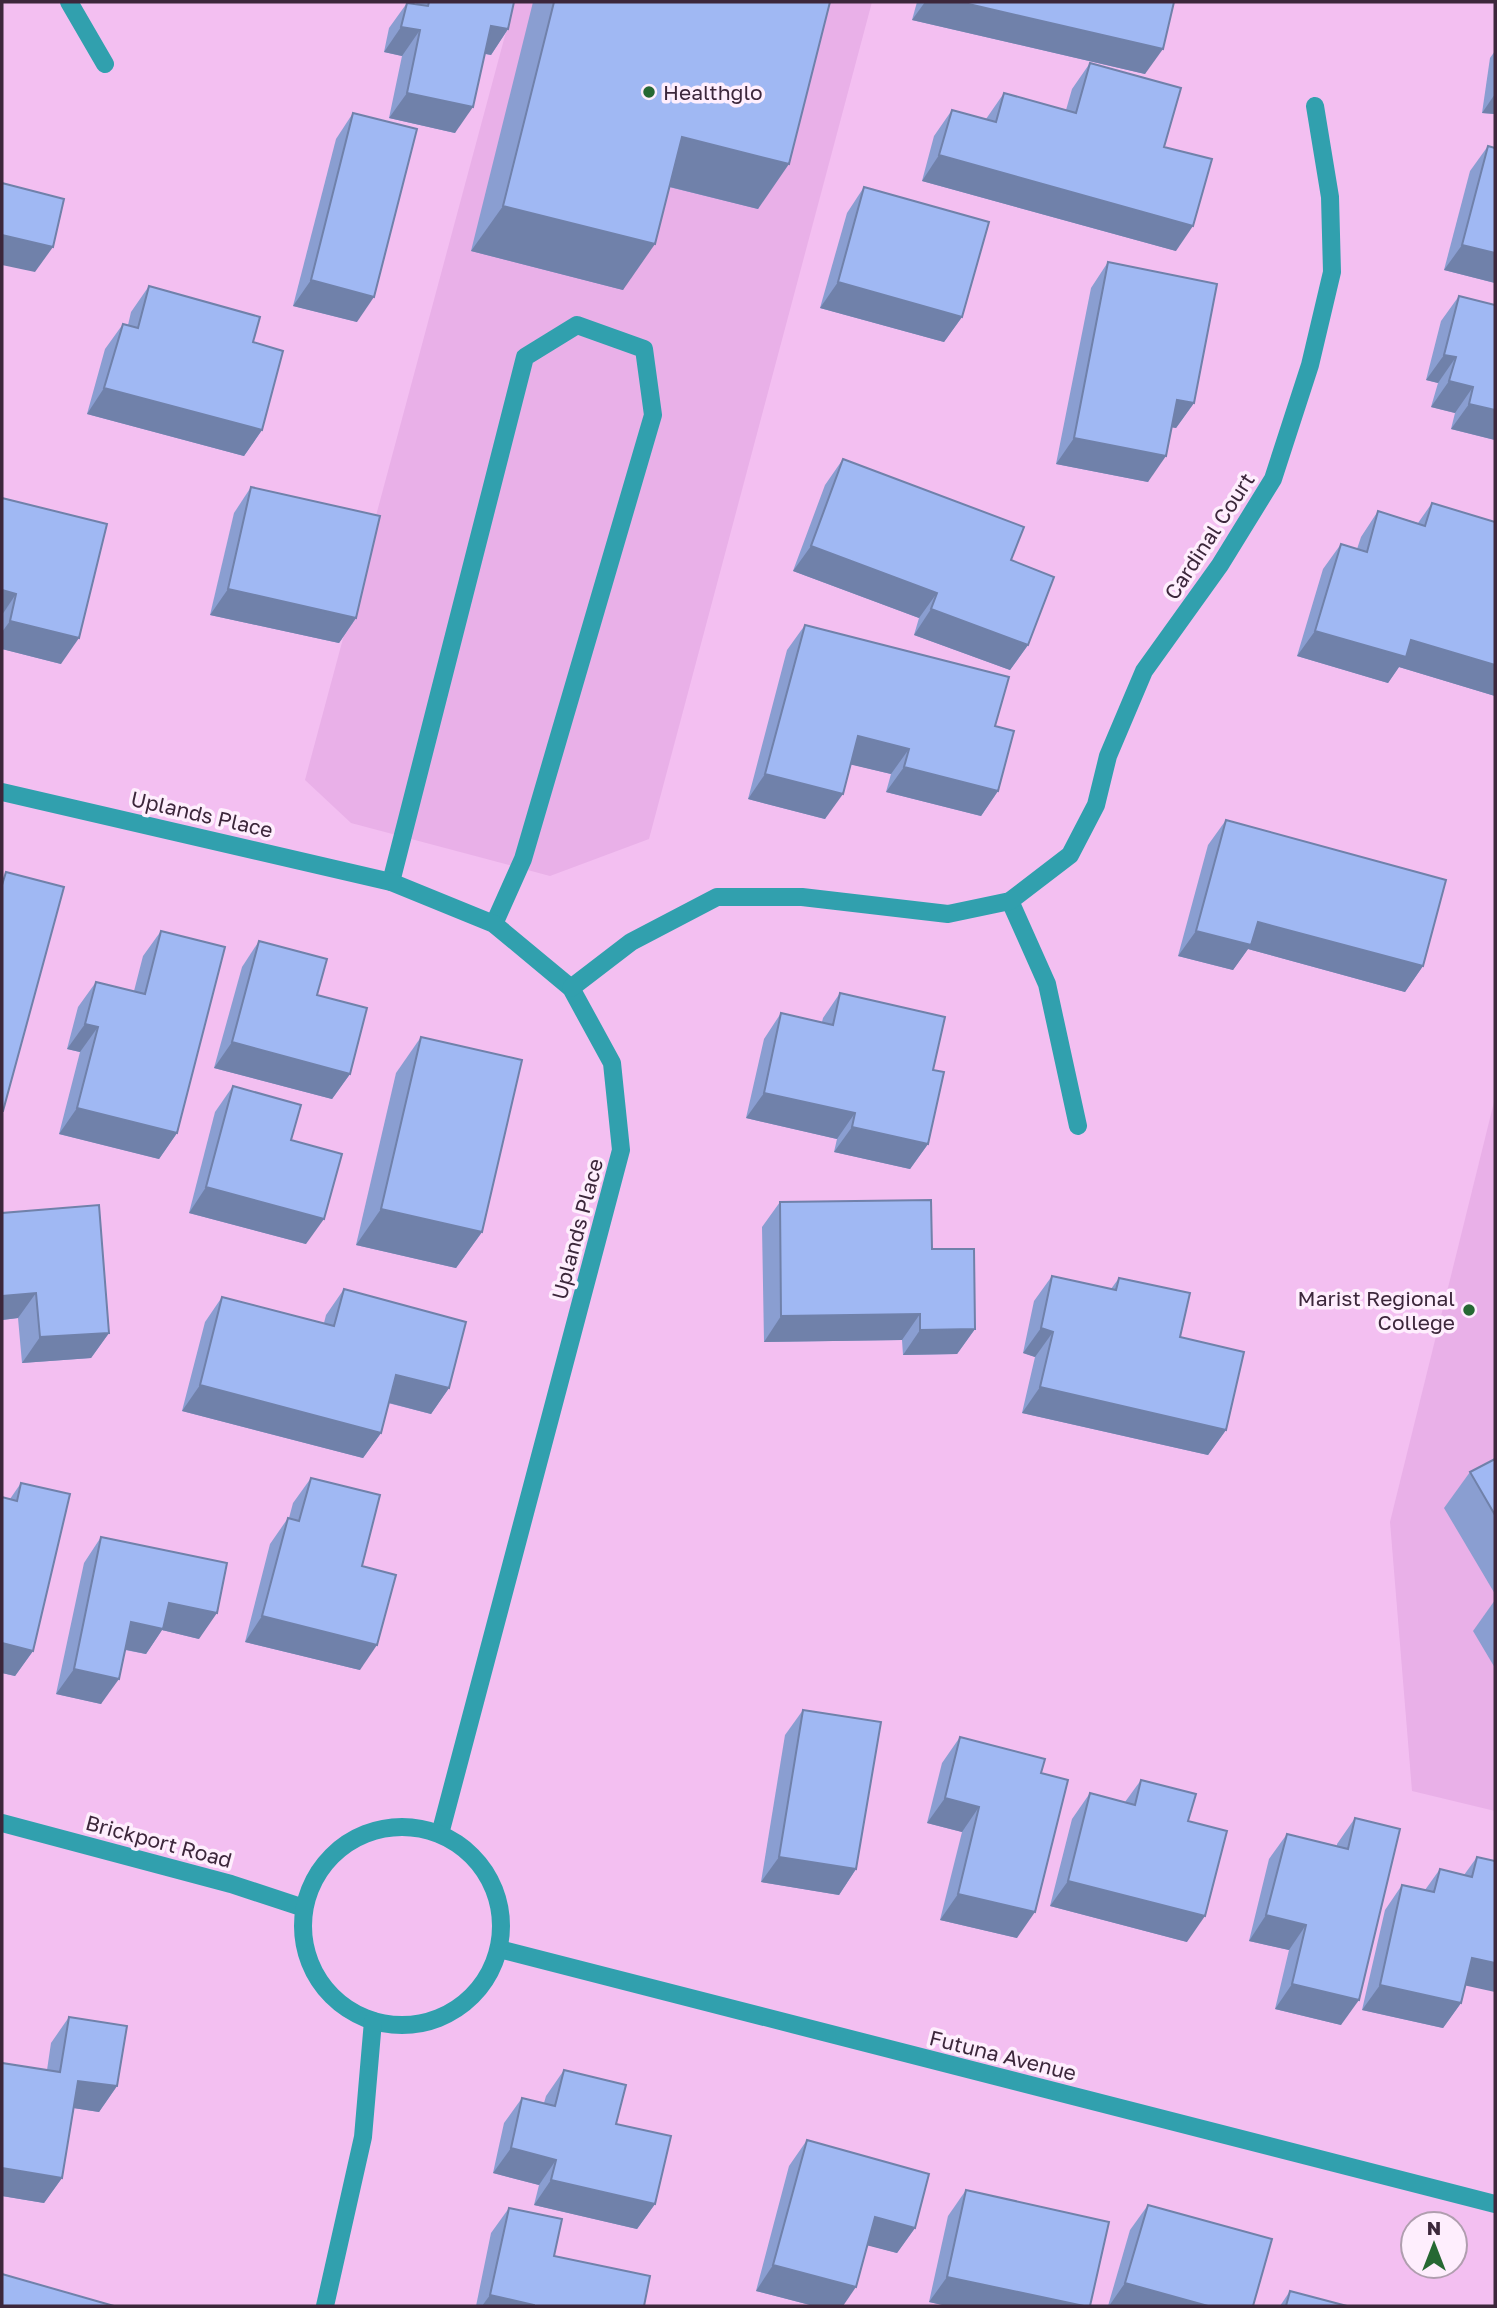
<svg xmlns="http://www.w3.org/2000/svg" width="1497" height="2308" viewBox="0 0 1497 2308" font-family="'Golos Text',sans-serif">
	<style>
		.built { fill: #e9b0e8 }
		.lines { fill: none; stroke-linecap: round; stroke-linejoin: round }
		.service { stroke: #31a0ae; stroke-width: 18 }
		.minor { stroke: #31a0ae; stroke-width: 18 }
		.tertiary { stroke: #31a0ae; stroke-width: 18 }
		.wall { fill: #8a9ed1 }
		.shaded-wall { fill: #7081aa }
		.building { fill: #a0b8f3; stroke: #7081aa; stroke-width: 2 }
		.poi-dot { fill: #266833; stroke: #feeefd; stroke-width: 2.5 }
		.labels { text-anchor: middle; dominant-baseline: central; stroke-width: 7; stroke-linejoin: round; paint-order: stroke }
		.poi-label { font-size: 21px; fill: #3c273b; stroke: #feeefd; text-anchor: start }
		.street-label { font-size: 21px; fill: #3c273b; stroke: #feeefd }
	</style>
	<rect width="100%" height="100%" fill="#f3bff1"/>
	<g class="built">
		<path d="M 514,2 L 872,2 L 649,839 L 550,876 L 351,823 L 305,780 Z"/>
		<path d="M 1495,1098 L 1495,1811 L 1412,1791 L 1390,1522 Z"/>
	</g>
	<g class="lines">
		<path class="service" d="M 391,882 L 525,357 L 577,325 L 644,349 L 653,415 L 523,859 L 494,924"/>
		<g class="minor">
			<path d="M 69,2 L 105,64"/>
			<path d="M 2,792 L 391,882 L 494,924 L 571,988 L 612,1063 L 621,1150 L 440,1834"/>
			<path d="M 1010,901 L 1047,984 L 1078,1126"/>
			<path d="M 571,988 L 631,942 L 717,897 L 802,897 L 948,914 L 1010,901 L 1070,855 L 1096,805 L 1108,756 L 1144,671 L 1220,565 L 1273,479 L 1310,365 L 1332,272 L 1330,197 L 1315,106"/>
			<path d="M 499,1949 L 1495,2204"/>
		</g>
		<g class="tertiary">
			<path d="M 2,1823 L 231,1884 L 304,1908"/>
			<circle cx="402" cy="1926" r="99"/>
			<path d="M 325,2306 L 363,2137 L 373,2021"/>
		</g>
	</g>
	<g class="wall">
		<path d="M 417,2 L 514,2 L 508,29 L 491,55 L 485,54 L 455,133 L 389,118 L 402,56 L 384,52 L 389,28 L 407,3 L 416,4 Z"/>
		<path d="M 533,2 L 830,2 L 758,209 L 669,187 L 623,290 L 471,251 Z"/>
		<path d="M 917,2 L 1174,2 L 1145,74 L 912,20 Z"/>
		<path d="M 1495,51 L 1495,114 L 1482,113 L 1490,58 Z"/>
		<path d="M 1090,63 L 1164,147 L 1176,251 L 922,181 L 934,136 L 952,110 L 986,119 L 1004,93 L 1066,110 L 1072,89 Z"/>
		<path d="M 353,113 L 357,322 L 293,306 L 336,139 Z"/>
		<path d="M 1488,146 L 1495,148 L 1495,283 L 1444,270 L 1470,171 Z"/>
		<path d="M 864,187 L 962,317 L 944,342 L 820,308 L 847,213 Z"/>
		<path d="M 1108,262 L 1194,403 L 1176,428 L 1171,427 L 1148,482 L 1056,464 L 1091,288 Z"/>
		<path d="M 149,286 L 262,430 L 244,456 L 87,414 L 105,349 L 123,324 L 128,325 L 131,312 Z"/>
		<path d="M 1459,296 L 1495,440 L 1451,429 L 1455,413 L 1431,407 L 1438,383 L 1426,380 L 1441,321 Z"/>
		<path d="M 843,459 L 1011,560 L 1028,645 L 1010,670 L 914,635 L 919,618 L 793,571 L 825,485 Z"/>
		<path d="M 251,487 L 356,618 L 339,643 L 210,615 L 234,513 Z"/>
		<path d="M 2,498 L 61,664 L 2,649 Z"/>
		<path d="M 1432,503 L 1495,522 L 1495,696 L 1399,667 L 1388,683 L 1297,656 L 1323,569 L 1341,544 L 1357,549 L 1361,537 L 1378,511 L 1418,523 Z"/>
		<path d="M 805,625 L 995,726 L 998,791 L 981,816 L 886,792 L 891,774 L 850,764 L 825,819 L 748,799 L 787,650 Z"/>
		<path d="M 1226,820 L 1423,966 L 1405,992 L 1248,949 L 1233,970 L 1178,956 L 1208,845 Z"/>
		<path d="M 161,931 L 177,1133 L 159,1159 L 59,1134 L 80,1052 L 67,1049 L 78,1007 L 96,982 L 134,991 L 143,956 Z"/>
		<path d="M 259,941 L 317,995 L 350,1074 L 332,1099 L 214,1068 L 242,967 Z"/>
		<path d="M 840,993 L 933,1070 L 928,1144 L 910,1169 L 834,1152 L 837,1139 L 746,1118 L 764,1039 L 781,1013 L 822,1022 L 823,1018 Z"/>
		<path d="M 421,1037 L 482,1232 L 456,1268 L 356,1245 L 396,1073 Z"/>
		<path d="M 233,1086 L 291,1140 L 306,1244 L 189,1213 L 215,1112 Z"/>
		<path d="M 780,1202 L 932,1249 L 975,1329 L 957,1354 L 903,1355 L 902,1340 L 764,1342 L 762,1227 Z"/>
		<path d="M 2,1213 L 109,1333 L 91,1358 L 22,1363 L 18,1318 L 2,1320 Z"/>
		<path d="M 1052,1276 L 1111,1289 L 1119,1278 L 1180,1337 L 1226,1430 L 1208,1455 L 1022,1413 L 1035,1357 L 1023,1353 L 1034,1301 Z"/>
		<path d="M 344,1289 L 449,1388 L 431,1414 L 388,1403 L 381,1433 L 363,1458 L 182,1411 L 205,1322 L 222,1297 L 324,1323 L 326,1315 Z"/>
		<path d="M 1495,1459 L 1495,1594 L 1444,1508 L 1470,1472 Z"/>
		<path d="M 311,1478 L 362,1566 L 360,1670 L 245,1642 L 270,1544 L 288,1518 L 289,1518 L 293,1503 Z"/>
		<path d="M 21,1483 L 33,1651 L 15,1676 L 2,1673 L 2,1497 L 10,1499 Z"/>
		<path d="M 101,1537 L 199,1639 L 162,1630 L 146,1654 L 125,1650 L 101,1704 L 56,1694 L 84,1563 Z"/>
		<path d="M 1495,1600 L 1495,1668 L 1473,1631 Z"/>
		<path d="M 803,1710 L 856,1869 L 839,1895 L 761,1882 L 785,1735 Z"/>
		<path d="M 960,1737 L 1041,1773 L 1017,1938 L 940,1920 L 962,1832 L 927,1823 L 942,1763 Z"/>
		<path d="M 1141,1780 L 1188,1821 L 1187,1942 L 1050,1906 L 1072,1819 L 1090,1793 L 1125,1802 Z"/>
		<path d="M 1355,1818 L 1341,2025 L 1275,2009 L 1289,1950 L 1249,1941 L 1269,1859 L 1287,1834 L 1337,1846 L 1337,1844 Z"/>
		<path d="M 1477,1857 L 1465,1985 L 1461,2003 L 1443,2028 L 1362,2010 L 1385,1910 L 1402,1885 L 1425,1890 L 1440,1869 L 1464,1875 Z"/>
		<path d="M 69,2017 L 117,2086 L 99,2112 L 74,2108 L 62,2178 L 44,2203 L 2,2196 L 2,2063 L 47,2070 L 51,2043 Z"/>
		<path d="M 564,2070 L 616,2124 L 655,2204 L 637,2229 L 534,2205 L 539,2185 L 493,2173 L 504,2123 L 522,2098 L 544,2103 L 546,2096 Z"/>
		<path d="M 807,2140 L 915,2228 L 897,2253 L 868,2245 L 843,2306 L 814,2306 L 756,2291 L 789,2166 Z"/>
		<path d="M 966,2190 L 1090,2306 L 947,2306 L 929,2302 L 948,2216 Z"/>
		<path d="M 1148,2205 L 1253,2306 L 1108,2306 L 1130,2230 Z"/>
		<path d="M 509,2208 L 554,2256 L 644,2306 L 476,2306 L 491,2233 Z"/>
		<path d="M 1290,2291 L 1347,2306 L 1280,2306 Z"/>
	</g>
	<g class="shaded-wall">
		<path d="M 925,2 L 960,2 L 1163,49 L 1145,74 L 912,20 Z"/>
		<path d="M 491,26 L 508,29 L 491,55 L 473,51 Z"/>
		<path d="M 401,27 L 420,30 L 402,56 L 384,52 Z"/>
		<path d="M 407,93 L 473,107 L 455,133 L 389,118 Z"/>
		<path d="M 1495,94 L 1495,114 L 1482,113 Z"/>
		<path d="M 682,137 L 789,164 L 758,209 L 650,182 Z"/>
		<path d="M 939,155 L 1193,226 L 1176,251 L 922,181 Z"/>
		<path d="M 503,206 L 655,244 L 623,290 L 471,251 Z"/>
		<path d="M 2,235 L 53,247 L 35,272 L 2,265 Z"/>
		<path d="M 1462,245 L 1495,253 L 1495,283 L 1444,270 Z"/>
		<path d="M 311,280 L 374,297 L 357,322 L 293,306 Z"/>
		<path d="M 838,282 L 962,317 L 944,342 L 820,308 Z"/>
		<path d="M 1444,355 L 1456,357 L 1438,383 L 1426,380 Z"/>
		<path d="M 1449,381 L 1473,387 L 1455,413 L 1431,407 Z"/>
		<path d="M 104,388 L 262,430 L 244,456 L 87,414 Z"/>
		<path d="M 1177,400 L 1194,403 L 1176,428 L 1159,425 Z"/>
		<path d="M 1469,404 L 1495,410 L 1495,440 L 1451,429 Z"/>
		<path d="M 1074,438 L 1166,456 L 1148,482 L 1056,464 Z"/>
		<path d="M 811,546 L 937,593 L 919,618 L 793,571 Z"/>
		<path d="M 228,589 L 356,618 L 339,643 L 210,615 Z"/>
		<path d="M 2,590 L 16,594 L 2,615 Z"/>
		<path d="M 931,609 L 1028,645 L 1010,670 L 914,635 Z"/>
		<path d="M 10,621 L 79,638 L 61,664 L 2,649 L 2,632 Z"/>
		<path d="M 1315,631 L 1411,640 L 1495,665 L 1495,696 L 1399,667 L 1388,683 L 1297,656 Z"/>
		<path d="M 858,736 L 909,749 L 891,774 L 840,762 Z"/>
		<path d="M 904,767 L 998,791 L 981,816 L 886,792 Z"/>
		<path d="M 765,774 L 843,794 L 825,819 L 748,799 Z"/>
		<path d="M 1258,922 L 1423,966 L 1405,992 L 1248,949 L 1233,970 L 1178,956 L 1196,931 Z"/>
		<path d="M 85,1024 L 98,1027 L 80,1052 L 67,1049 Z"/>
		<path d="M 232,1042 L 350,1074 L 332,1099 L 214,1068 Z"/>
		<path d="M 764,1093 L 855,1113 L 837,1139 L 746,1118 Z"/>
		<path d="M 77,1108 L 177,1133 L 159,1159 L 59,1134 Z"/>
		<path d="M 852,1127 L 928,1144 L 910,1169 L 834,1152 Z"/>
		<path d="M 206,1187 L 324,1219 L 306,1244 L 189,1213 Z"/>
		<path d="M 381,1209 L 482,1232 L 456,1268 L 356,1245 Z"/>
		<path d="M 36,1293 L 18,1318 L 2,1320 L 2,1296 Z"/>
		<path d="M 920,1314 L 902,1340 L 764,1342 L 781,1316 Z"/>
		<path d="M 1041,1328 L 1053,1332 L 1035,1357 L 1023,1353 Z"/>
		<path d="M 975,1329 L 957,1354 L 903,1355 L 920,1330 Z"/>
		<path d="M 109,1333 L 91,1358 L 22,1363 L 40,1337 Z"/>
		<path d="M 396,1375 L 449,1388 L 431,1414 L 378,1400 Z"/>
		<path d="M 200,1385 L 381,1433 L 363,1458 L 182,1411 Z"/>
		<path d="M 1040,1387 L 1226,1430 L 1208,1455 L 1022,1413 Z"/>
		<path d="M 169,1603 L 217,1613 L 199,1639 L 162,1630 L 146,1654 L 113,1647 L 131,1622 Z"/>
		<path d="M 262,1616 L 377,1645 L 360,1670 L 245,1642 Z"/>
		<path d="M 2,1643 L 33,1651 L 15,1676 L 2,1673 Z"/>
		<path d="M 74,1669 L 119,1679 L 101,1704 L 56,1694 Z"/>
		<path d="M 945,1798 L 979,1807 L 962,1832 L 927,1823 Z"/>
		<path d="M 779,1857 L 856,1869 L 839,1895 L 761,1882 Z"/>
		<path d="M 1068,1881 L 1205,1916 L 1187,1942 L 1050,1906 Z"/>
		<path d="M 958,1894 L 1035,1912 L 1017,1938 L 940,1920 Z"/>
		<path d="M 1266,1915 L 1306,1925 L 1289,1950 L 1249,1941 Z"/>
		<path d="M 1472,1958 L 1495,1963 L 1495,1992 L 1454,1983 Z"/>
		<path d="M 1292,1984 L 1359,2000 L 1341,2025 L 1275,2009 Z"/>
		<path d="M 1380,1985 L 1461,2003 L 1443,2028 L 1362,2010 Z"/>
		<path d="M 78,2081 L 117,2086 L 99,2112 L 60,2106 Z"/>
		<path d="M 511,2148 L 556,2160 L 539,2185 L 493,2173 Z"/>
		<path d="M 2,2168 L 62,2178 L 44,2203 L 2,2196 Z"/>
		<path d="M 551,2180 L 655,2204 L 637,2229 L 534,2205 Z"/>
		<path d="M 875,2217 L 915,2228 L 897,2253 L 858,2243 Z"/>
		<path d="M 773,2265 L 856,2287 L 843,2306 L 814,2306 L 756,2291 Z"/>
		<path d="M 947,2277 L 1084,2306 L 947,2306 L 929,2302 Z"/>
		<path d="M 1125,2283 L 1208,2306 L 1109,2306 Z"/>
		<path d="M 490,2295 L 534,2305 L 533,2306 L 482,2306 Z"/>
	</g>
	<g class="building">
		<path d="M 429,2 L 514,2 L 508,29 L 491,26 L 473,107 L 407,93 L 420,30 L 401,27 L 407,3 L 428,6 Z"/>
		<path d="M 554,2 L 830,2 L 789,164 L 682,137 L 655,244 L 503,206 Z"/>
		<path d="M 960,2 L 1174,2 L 1163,49 Z"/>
		<path d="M 1090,63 L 1181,88 L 1164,147 L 1212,159 L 1193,226 L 939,155 L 952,110 L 996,122 L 1004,93 L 1076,113 Z"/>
		<path d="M 353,113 L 417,129 L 374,297 L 311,280 Z"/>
		<path d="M 1488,146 L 1495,148 L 1495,253 L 1462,245 Z"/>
		<path d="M 2,183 L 64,199 L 53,247 L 2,235 L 2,238 Z"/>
		<path d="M 864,187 L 989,222 L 962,317 L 838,282 Z"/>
		<path d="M 1108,262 L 1217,284 L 1194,403 L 1177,400 L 1166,456 L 1074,438 Z"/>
		<path d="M 149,286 L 260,317 L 253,342 L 283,351 L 262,430 L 104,388 L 123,324 L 138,328 Z"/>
		<path d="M 1459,296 L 1495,305 L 1495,410 L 1469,404 L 1473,387 L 1449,381 L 1456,357 L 1444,355 Z"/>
		<path d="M 843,459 L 1024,527 L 1011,560 L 1054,577 L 1028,645 L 931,609 L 937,593 L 811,546 Z"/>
		<path d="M 251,487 L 380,516 L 356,618 L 228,589 Z"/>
		<path d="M 2,498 L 107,524 L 79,638 L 10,621 L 16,594 L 2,590 Z"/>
		<path d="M 1432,503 L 1495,522 L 1495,665 L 1411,640 L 1406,657 L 1315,631 L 1341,544 L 1367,552 L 1378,511 L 1425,526 Z"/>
		<path d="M 805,625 L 1009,677 L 995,726 L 1014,731 L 998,791 L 904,767 L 909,749 L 858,736 L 843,794 L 765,774 Z"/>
		<path d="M 1226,820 L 1446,880 L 1423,966 L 1258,922 L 1251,945 L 1196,931 Z"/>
		<path d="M 6,872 L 64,887 L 3,1111 L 2,1111 L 2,885 Z"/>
		<path d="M 161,931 L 225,947 L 177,1133 L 77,1108 L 98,1027 L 85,1024 L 96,982 L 145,994 Z"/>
		<path d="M 259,941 L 327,959 L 317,995 L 367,1008 L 350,1074 L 232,1042 Z"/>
		<path d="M 840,993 L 945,1017 L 933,1070 L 944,1072 L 928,1144 L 852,1127 L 855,1113 L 764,1093 L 781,1013 L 833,1025 Z"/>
		<path d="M 421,1037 L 522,1060 L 482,1232 L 381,1209 Z"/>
		<path d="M 233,1086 L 301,1105 L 291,1140 L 342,1154 L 324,1219 L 206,1187 Z"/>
		<path d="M 931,1200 L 932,1249 L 974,1249 L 975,1329 L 920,1330 L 920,1314 L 781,1316 L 780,1202 Z"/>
		<path d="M 99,1205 L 109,1333 L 40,1337 L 36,1293 L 2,1296 L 2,1213 Z"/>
		<path d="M 1052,1276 L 1116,1290 L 1119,1278 L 1190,1293 L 1180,1337 L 1244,1352 L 1226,1430 L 1040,1387 L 1053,1332 L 1041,1328 Z"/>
		<path d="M 344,1289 L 466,1322 L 449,1388 L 396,1375 L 381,1433 L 200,1385 L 222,1297 L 334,1326 Z"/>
		<path d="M 1495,1459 L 1495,1515 L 1470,1472 Z"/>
		<path d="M 311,1478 L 380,1495 L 362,1566 L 396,1575 L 377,1645 L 262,1616 L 288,1518 L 299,1521 Z"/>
		<path d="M 21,1483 L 70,1494 L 33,1651 L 2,1643 L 2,1497 L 17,1501 Z"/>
		<path d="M 101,1537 L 227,1563 L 217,1613 L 169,1603 L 163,1629 L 131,1622 L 119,1679 L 74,1669 Z"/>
		<path d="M 803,1710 L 881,1722 L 856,1869 L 779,1857 Z"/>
		<path d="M 960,1737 L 1045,1759 L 1041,1773 L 1068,1780 L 1035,1912 L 958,1894 L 979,1807 L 945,1798 Z"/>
		<path d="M 1141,1780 L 1196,1794 L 1188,1821 L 1227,1831 L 1205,1916 L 1068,1881 L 1090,1793 L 1135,1805 Z"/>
		<path d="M 1355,1818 L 1400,1829 L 1359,2000 L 1292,1984 L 1306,1925 L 1266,1915 L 1287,1834 L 1348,1849 Z"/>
		<path d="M 1477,1857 L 1495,1861 L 1495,1963 L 1472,1958 L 1461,2003 L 1380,1985 L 1402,1885 L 1434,1892 L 1440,1869 L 1472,1877 Z"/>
		<path d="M 69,2017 L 127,2026 L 117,2086 L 78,2081 L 62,2178 L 2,2168 L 2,2063 L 60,2072 Z"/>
		<path d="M 564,2070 L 626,2085 L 616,2124 L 671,2136 L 655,2204 L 551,2180 L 556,2160 L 511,2148 L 522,2098 L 555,2106 Z"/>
		<path d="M 807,2140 L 929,2174 L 915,2228 L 875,2217 L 856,2287 L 773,2265 Z"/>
		<path d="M 966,2190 L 1109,2222 L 1090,2306 L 1084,2306 L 947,2277 Z"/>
		<path d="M 1148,2205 L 1272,2239 L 1253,2306 L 1208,2306 L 1125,2283 Z"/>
		<path d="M 509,2208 L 562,2219 L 554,2256 L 650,2276 L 644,2306 L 534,2306 L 534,2305 L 490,2295 Z"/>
		<path d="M 2,2274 L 114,2306 L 2,2306 Z"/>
		<path d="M 1290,2291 L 1347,2306 L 1286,2306 Z"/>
	</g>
	<g class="poi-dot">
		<circle cx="649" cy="92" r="7"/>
		<circle cx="1469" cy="1310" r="7"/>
	</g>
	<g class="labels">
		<g class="poi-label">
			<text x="663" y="92">Healthglo</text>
			<text x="1455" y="1298" text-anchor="end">Marist Regional<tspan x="1455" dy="24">College</tspan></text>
		</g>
		<g class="street-label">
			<text transform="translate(1209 536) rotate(-57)">Cardinal Court</text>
			<text transform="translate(202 814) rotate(13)">Uplands Place</text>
			<text transform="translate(577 1229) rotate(-75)">Uplands Place</text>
			<text transform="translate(159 1841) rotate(15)">Brickport Road</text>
			<text transform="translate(1003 2055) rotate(14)">Futuna Avenue</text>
		</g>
	</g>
	<rect width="1497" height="2308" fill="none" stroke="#3c273b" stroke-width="7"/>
	<g transform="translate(1434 2245)"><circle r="33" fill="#feeefd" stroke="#b09eaf" stroke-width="2"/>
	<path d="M0-5L12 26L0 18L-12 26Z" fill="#266833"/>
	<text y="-10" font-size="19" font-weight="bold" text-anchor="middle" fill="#3c273b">N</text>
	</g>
</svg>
